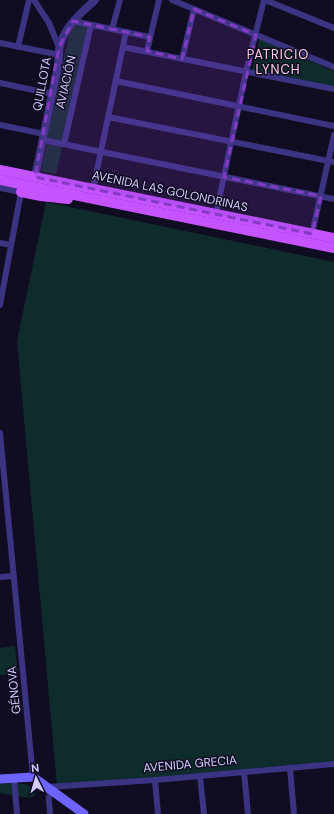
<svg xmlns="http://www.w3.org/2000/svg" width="334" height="814" viewBox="0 0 334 814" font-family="'DM Sans',sans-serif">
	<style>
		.green { fill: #0f2c2c }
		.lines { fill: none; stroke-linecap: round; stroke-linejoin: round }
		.minor { stroke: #3a3483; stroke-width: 6 }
		.tertiary { stroke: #3a3483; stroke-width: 8 }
		.secondary { stroke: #6d63ff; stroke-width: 9 }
		.primary { stroke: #c553ff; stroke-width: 10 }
		.marked { fill: #843cc5; fill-opacity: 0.2; stroke: #843cc5; stroke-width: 3; stroke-dasharray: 8 5; stroke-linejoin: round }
		.labels { text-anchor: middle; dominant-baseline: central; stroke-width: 3; stroke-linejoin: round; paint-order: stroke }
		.street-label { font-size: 12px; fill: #d4ccff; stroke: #100c21 }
		.neighbourhood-label { font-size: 13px; letter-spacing: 1px; fill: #ffceeb; stroke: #100c21 }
	</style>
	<rect width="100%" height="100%" fill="#100c21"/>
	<g class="green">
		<path d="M 76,25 L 86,26 L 87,28 L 63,138 L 61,141 L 48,138 L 48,134 L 69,35 L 71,30 Z"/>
		<path d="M 259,39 L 334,71 L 334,86 L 252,70 Z"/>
		<path d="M 47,144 L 62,147 L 56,174 L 41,171 Z"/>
		<path d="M 46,202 L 334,262 L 334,761 L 57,786 L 17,341 Z"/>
		<path d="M 15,646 L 18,674 L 0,675 L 0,648 Z"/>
		<path d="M 0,783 L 25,784 L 35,789 L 34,796 L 30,798 L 0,793 Z"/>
	</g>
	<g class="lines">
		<g class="minor">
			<path d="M 34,0 L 49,23 L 59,47"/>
			<path d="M 172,0 L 334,67"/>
			<path d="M 265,0 L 334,28"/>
			<path d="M 73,21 L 150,37"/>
			<path d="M 112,29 L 120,0"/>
			<path d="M 0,43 L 60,55"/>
			<path d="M 18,47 L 29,0"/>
			<path d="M 123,47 L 334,89"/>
			<path d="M 147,51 L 159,0"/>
			<path d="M 182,59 L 194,9"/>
			<path d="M 116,81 L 334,126"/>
			<path d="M 0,83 L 52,94"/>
			<path d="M 108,117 L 334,162"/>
			<path d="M 0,125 L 44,134"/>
			<path d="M 43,140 L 334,199"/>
			<path d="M 64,144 L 91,25"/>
			<path d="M 0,188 L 21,192 L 0,305"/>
			<path d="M 93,189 L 126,32"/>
			<path d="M 216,214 L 246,72 L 264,0"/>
			<path d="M 312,234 L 334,135"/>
			<path d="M 0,243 L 11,245"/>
			<path d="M 0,433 L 33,777"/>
			<path d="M 0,577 L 14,576"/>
			<path d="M 290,768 L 294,814"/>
			<path d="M 244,772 L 248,814"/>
			<path d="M 200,776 L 204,814"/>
			<path d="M 14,778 L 17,814"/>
			<path d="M 155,780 L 158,814"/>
			<path d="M 50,814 L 48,787 L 155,780 L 334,764"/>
		</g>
		<path class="tertiary" d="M 35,177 L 57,70 C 59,62 58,52 60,45 C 65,26 81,13 95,0"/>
		<path class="secondary" d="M 0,779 L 33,777 L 84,814"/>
		<g class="primary">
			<path d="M 0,170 L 334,238"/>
			<path d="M 0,180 L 334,248"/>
			<path d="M 21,192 L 41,196 L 68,199"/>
		</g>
	</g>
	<path class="marked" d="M 194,9 L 256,35 L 224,177 L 321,196 L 312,234 L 35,177 L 59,47 L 73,21 L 150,37 L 147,51 L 182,59 Z"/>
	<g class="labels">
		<g class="street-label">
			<text transform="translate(66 82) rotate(-77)">AVIACIÓN</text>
			<text transform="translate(42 84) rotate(-79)">QUILLOTA</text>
			<text transform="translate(170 191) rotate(12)">AVENIDA LAS GOLONDRINAS</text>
			<text transform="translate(14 690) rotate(-96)">GÉNOVA</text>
			<text transform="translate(190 764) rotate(-5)">AVENIDA GRECIA</text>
		</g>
		<g class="neighbourhood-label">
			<text x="278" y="54">PATRICIO<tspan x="278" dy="15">LYNCH</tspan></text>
		</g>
	</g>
	<g transform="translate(36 778) rotate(355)" stroke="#100c21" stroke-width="3" paint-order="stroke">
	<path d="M0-3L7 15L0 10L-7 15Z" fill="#d4ccff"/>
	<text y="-6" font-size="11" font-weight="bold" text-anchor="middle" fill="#d4ccff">N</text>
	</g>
</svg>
